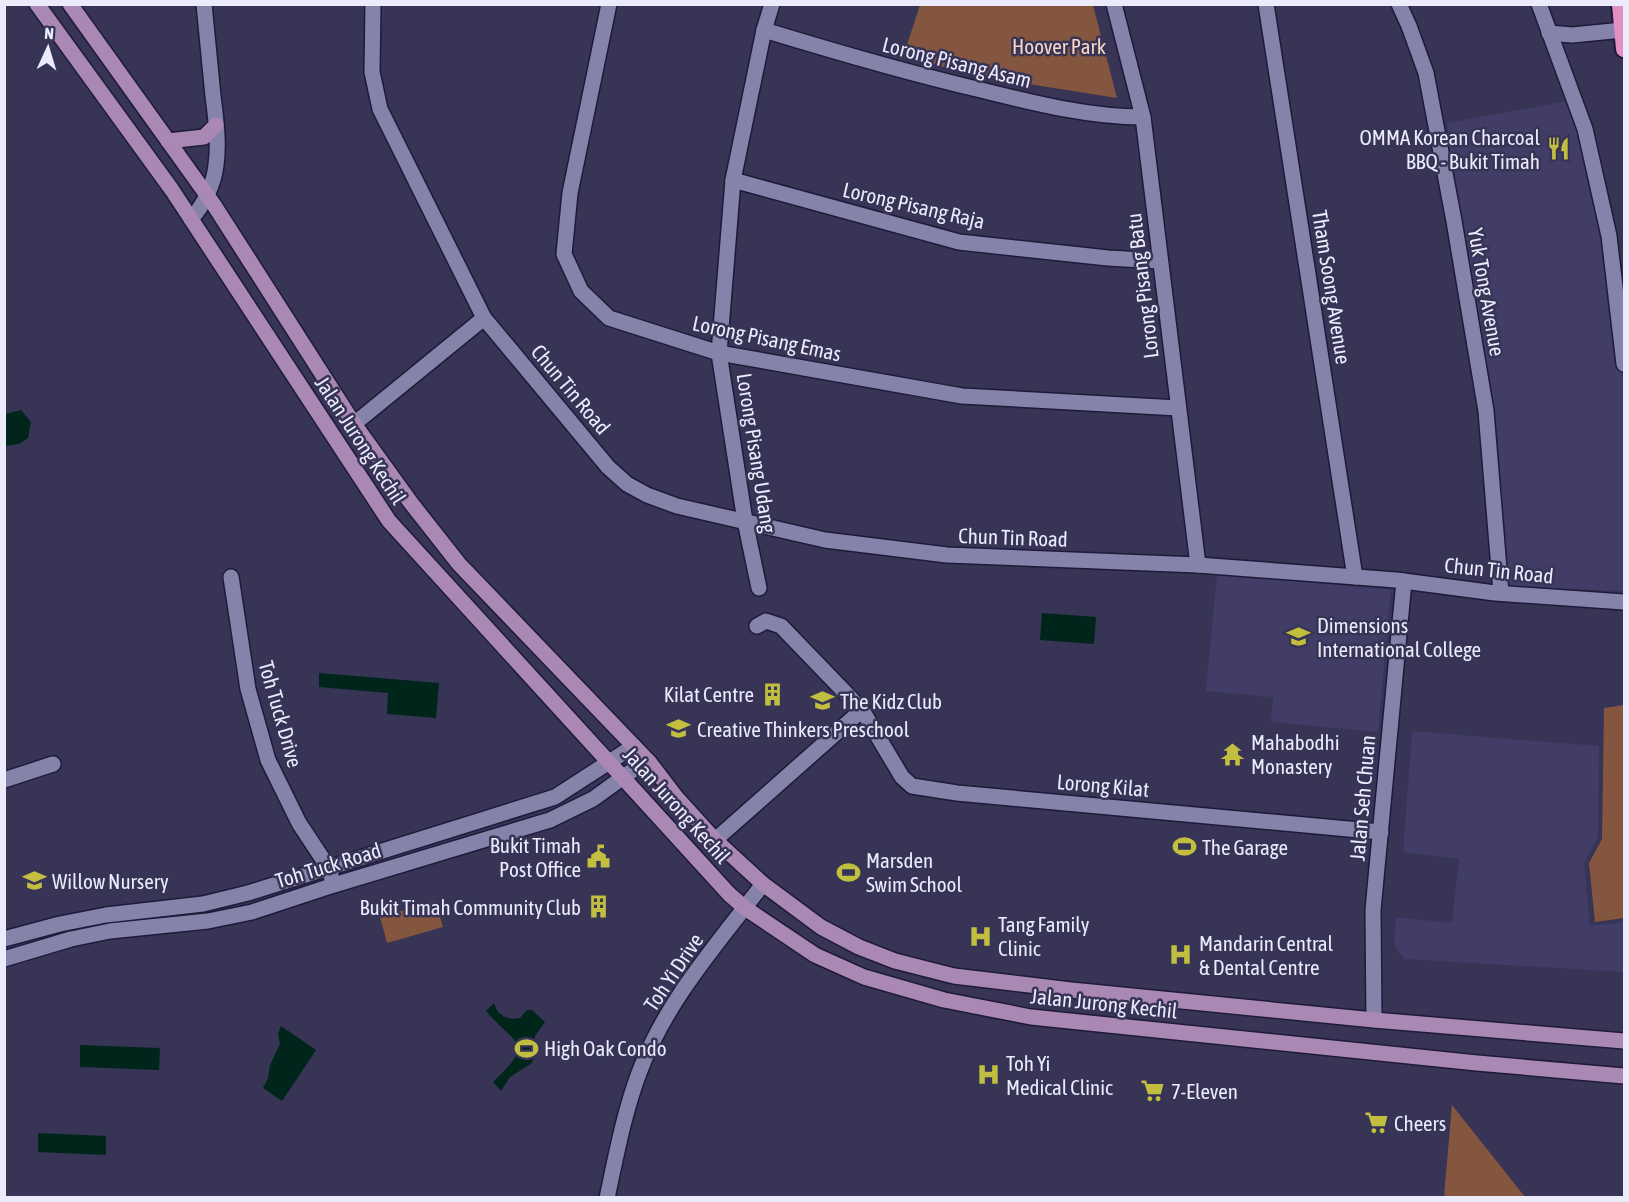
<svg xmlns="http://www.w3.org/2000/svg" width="1629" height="1202" viewBox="0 0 1629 1202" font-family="'Asap Condensed',sans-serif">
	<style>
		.built { fill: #413d66 }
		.green { fill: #84563f }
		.water { fill: #00251a }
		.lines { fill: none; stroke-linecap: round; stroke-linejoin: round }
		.minor-casing { stroke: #1f1a3a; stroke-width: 18 }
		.tertiary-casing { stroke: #1f1a3a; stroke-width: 18 }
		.secondary-casing { stroke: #1f1a3a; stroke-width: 18 }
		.trunk-casing { stroke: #1f1a3a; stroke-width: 20 }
		.minor { stroke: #8683ab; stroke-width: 15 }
		.tertiary { stroke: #8683ab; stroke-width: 15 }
		.secondary { stroke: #a988b4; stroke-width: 15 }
		.trunk { stroke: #e38fc3; stroke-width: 16 }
		.labels { text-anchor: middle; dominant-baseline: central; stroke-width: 5; stroke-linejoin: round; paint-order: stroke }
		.park-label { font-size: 21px; fill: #f8d6c6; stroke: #373456 }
		.street-label { font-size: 21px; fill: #ebebfc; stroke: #373456 }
		.poi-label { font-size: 21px; fill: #ebebfc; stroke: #373456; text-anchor: start }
	</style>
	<rect width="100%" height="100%" fill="#373456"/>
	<g class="built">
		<path d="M 1573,100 L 1605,236 L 1624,390 L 1624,591 L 1497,586 L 1447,123 Z"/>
		<path d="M 1217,574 L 1391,590 L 1378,732 L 1271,722 L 1273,697 L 1206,691 Z"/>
		<path d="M 1412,731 L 1599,746 L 1598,837 L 1584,863 L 1590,926 L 1624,922 L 1624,972 L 1404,959 L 1394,944 L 1396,917 L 1452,923 L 1459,859 L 1403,852 Z"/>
	</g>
	<g class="green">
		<path d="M 920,5 L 1093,5 L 1117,98 L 990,78 L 903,57 Z"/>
		<path d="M 1624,705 L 1624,918 L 1595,922 L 1589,863 L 1602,839 L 1604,708 Z"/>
		<path d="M 435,901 L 443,927 L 387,943 L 380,917 Z"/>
		<path d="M 1452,1104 L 1452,1105 L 1525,1197 L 1444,1197 Z"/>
	</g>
	<g class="water">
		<path d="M 21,410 L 31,422 L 28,438 L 19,444 L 5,446 L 6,414 Z"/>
		<path d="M 1042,613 L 1096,617 L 1094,644 L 1040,640 Z"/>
		<path d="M 319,673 L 439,683 L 436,718 L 387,714 L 388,693 L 319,687 Z"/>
		<path d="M 494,1003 C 497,1015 508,1021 520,1018 L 527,1010 L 532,1010 L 545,1022 L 535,1036 L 534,1056 L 532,1063 L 510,1077 L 501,1091 L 493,1082 C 536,1041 516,1046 486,1011 Z"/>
		<path d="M 281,1026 L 316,1050 L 282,1101 L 263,1088 L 268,1078 L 270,1065 L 280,1044 L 278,1034 Z"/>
		<path d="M 80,1045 L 160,1048 L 159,1070 L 80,1067 Z"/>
		<path d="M 38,1133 L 106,1136 L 106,1155 L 38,1152 Z"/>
	</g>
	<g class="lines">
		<defs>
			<g id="minor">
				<path d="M 373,4 L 372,72 L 380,109 L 484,318 L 608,467 L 627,484 L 647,495 L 677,506 L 825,540 L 947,555 L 1198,565 L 1396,580 L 1495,593 L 1624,602"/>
				<path d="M 609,4 L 570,193 L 564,254 L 581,291 L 609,318 L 719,353 L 962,396 L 1178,408"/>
				<path d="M 1114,4 L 1143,117 L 1198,565"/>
				<path d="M 1266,4 L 1355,577"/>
				<path d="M 1399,4 L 1409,26 L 1426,73 L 1454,221 L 1486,411 L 1501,593"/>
				<path d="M 1539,4 L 1585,129 L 1609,236 L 1624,364"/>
				<path d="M 764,30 C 836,52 908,73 981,90 C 1034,103 1088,117 1143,117"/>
				<path d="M 1549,33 L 1572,35 L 1623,30"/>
				<path d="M 733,180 L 959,242 L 1108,258 L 1160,261"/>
				<path d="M 191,219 C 204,205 214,184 216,165 C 219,143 216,119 213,96 C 210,66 207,35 204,4"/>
				<path d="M 354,424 L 484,318"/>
				<path d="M 231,577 L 248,689 L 268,760 L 299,823 L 328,867 L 334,885"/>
				<path d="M 759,588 L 745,521 L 719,353 L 733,180 L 764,30 L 772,4"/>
				<path d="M 757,626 L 766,621 L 781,626 L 862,710 L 902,777 L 912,786 L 957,793 L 1381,832"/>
				<path d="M 4,780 L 53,764"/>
				<path d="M 715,840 L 862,710"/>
				<path d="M 1374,1020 L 1373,910 L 1404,581"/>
				<path d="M 607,1198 C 616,1156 624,1113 639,1073 C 666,1001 717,944 763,884"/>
			</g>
			<g id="tertiary">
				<path d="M 4,939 L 60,924 L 106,915 L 203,904 L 248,893 L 555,797 L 634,746"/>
				<path d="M 4,959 L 71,939 L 110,931 L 208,921 L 252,912 L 334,885 L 550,820 L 593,799 L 647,760"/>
			</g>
			<g id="secondary">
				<path d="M 37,4 L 172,190 L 389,521 L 729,894 L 745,908 L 815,955 L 864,977 L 944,1000 L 1031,1017 L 1477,1063 L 1624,1076"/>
				<path d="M 70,4 L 214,205 L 354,424 L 411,503 L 459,564 L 650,763 L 676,797 L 715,840 L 763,884 L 821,927 L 859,947 L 895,961 L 954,976 L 1071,990 L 1374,1020 L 1624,1041"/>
				<path d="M 168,141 L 204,137 L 216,125"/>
			</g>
			<path id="trunk" d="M 1620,4 L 1624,49"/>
		</defs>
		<use href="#minor" class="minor-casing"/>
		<use href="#tertiary" class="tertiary-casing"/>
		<use href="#secondary" class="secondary-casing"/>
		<use href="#trunk" class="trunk-casing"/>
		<use href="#minor" class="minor"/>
		<use href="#tertiary" class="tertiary"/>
		<use href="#secondary" class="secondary"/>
		<use href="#trunk" class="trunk"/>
	</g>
	<defs>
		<symbol id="restaurant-bare" viewBox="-9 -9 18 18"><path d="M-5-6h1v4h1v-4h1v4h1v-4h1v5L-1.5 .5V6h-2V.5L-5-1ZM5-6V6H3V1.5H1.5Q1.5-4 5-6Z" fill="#c1be40" stroke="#373456" stroke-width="2.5" paint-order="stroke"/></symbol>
		<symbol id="university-bare" viewBox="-9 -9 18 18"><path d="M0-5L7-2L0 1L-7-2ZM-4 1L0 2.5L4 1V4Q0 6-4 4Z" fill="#c1be40" stroke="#373456" stroke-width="2.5" paint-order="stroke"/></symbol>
		<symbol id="building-bare" viewBox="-9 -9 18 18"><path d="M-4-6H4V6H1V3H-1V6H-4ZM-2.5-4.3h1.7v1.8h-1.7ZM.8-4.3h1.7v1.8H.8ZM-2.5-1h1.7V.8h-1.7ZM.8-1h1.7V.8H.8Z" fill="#c1be40" stroke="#373456" stroke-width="2.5" paint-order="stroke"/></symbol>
		<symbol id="school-bare" viewBox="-9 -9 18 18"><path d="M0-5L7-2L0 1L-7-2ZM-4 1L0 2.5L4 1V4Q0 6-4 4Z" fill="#c1be40" stroke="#373456" stroke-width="2.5" paint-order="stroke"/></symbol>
		<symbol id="temple-bare" viewBox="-9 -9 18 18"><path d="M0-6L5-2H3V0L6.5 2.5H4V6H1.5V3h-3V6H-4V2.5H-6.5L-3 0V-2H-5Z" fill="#c1be40" stroke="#373456" stroke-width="2.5" paint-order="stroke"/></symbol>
		<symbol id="stadium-bare" viewBox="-9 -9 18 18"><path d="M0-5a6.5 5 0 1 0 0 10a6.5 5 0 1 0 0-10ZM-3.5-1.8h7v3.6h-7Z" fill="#c1be40" stroke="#373456" stroke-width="2.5" paint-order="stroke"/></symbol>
		<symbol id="civic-bare" viewBox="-9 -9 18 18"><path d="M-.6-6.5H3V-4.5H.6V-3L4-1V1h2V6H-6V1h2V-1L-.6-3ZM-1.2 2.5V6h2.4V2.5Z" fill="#c1be40" stroke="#373456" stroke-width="2.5" paint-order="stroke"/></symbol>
		<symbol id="hospital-bare" viewBox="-9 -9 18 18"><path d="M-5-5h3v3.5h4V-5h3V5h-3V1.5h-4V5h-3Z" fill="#c1be40" stroke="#373456" stroke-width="2.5" paint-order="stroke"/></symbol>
		<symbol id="supermarket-bare" viewBox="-9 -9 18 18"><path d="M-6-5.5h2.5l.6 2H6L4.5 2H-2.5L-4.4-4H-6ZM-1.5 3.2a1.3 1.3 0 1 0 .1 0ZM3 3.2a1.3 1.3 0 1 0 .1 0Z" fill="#c1be40" stroke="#373456" stroke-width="2.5" paint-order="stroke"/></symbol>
	</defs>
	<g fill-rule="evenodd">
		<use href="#restaurant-bare" x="1542" y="132" width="33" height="33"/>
		<use href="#university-bare" x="1282" y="620" width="33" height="33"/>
		<use href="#building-bare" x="756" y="678" width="33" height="33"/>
		<use href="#school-bare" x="806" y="684" width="33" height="33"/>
		<use href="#school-bare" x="662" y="712" width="33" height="33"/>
		<use href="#temple-bare" x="1216" y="738" width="33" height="33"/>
		<use href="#stadium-bare" x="1168" y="830" width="33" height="33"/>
		<use href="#civic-bare" x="582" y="840" width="33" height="33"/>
		<use href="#stadium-bare" x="832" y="856" width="33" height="33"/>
		<use href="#school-bare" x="18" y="864" width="33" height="33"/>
		<use href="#building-bare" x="582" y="890" width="33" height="33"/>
		<use href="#hospital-bare" x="964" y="920" width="33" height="33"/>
		<use href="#hospital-bare" x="1164" y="938" width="33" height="33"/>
		<use href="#stadium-bare" x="510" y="1032" width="33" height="33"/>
		<use href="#hospital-bare" x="972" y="1058" width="33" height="33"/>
		<use href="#supermarket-bare" x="1136" y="1074" width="33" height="33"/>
		<use href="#supermarket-bare" x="1360" y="1106" width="33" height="33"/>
	</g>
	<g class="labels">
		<g class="park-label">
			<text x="1059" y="46">Hoover Park</text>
		</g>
		<g class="street-label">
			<text transform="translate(957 62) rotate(14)">Lorong Pisang Asam</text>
			<text transform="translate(914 205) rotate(13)">Lorong Pisang Raja</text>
			<text transform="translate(1142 286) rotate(-97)">Lorong Pisang Batu</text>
			<text transform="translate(1332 287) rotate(81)">Tham Soong Avenue</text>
			<text transform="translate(1487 292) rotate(80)">Yuk Tong Avenue</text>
			<text transform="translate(767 338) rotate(12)">Lorong Pisang Emas</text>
			<text transform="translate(571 389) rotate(50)">Chun Tin Road</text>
			<text transform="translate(361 440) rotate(57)">Jalan Jurong Kechil</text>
			<text transform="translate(757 453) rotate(81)">Lorong Pisang Udang</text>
			<text transform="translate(1013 537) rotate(2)">Chun Tin Road</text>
			<text transform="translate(1499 570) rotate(6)">Chun Tin Road</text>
			<text transform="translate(281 714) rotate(74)">Toh Tuck Drive</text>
			<text transform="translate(1103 785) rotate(5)">Lorong Kilat</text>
			<text transform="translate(1362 798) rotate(-85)">Jalan Seh Chuan</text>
			<text transform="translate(677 805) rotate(48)">Jalan Jurong Kechil</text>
			<text transform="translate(328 865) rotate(-17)">Toh Tuck Road</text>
			<text transform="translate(673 972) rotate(-56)">Toh Yi Drive</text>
			<text transform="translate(1104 1003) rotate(6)">Jalan Jurong Kechil</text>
		</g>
		<g class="poi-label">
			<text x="1540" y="137" text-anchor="end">OMMA Korean Charcoal<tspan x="1540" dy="24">BBQ - Bukit Timah</tspan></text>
			<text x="1317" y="625">Dimensions<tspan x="1317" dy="24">International College</tspan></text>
			<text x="754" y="694" text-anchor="end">Kilat Centre</text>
			<text x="840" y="701">The Kidz Club</text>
			<text x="697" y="729">Creative Thinkers Preschool</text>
			<text x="1251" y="742">Mahabodhi<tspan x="1251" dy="24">Monastery</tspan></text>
			<text x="581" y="845" text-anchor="end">Bukit Timah<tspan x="581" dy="24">Post Office</tspan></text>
			<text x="1202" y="847">The Garage</text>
			<text x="866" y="860">Marsden<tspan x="866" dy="24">Swim School</tspan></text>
			<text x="52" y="881">Willow Nursery</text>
			<text x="581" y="907" text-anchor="end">Bukit Timah Community Club</text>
			<text x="998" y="924">Tang Family<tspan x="998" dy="24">Clinic</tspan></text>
			<text x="1199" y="943">Mandarin Central<tspan x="1199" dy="24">&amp; Dental Centre</tspan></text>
			<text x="544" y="1048">High Oak Condo</text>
			<text x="1006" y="1063">Toh Yi<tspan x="1006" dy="24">Medical Clinic</tspan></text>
			<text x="1171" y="1091">7-Eleven</text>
			<text x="1394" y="1123">Cheers</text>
		</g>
	</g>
	<rect width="1629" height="1202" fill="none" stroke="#ebebfc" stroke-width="12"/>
	<g transform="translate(48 48) rotate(4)" stroke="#373456" stroke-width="4.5" paint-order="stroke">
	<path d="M0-4.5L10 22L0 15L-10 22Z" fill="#ebebfc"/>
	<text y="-9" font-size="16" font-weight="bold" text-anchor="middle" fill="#ebebfc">N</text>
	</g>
</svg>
